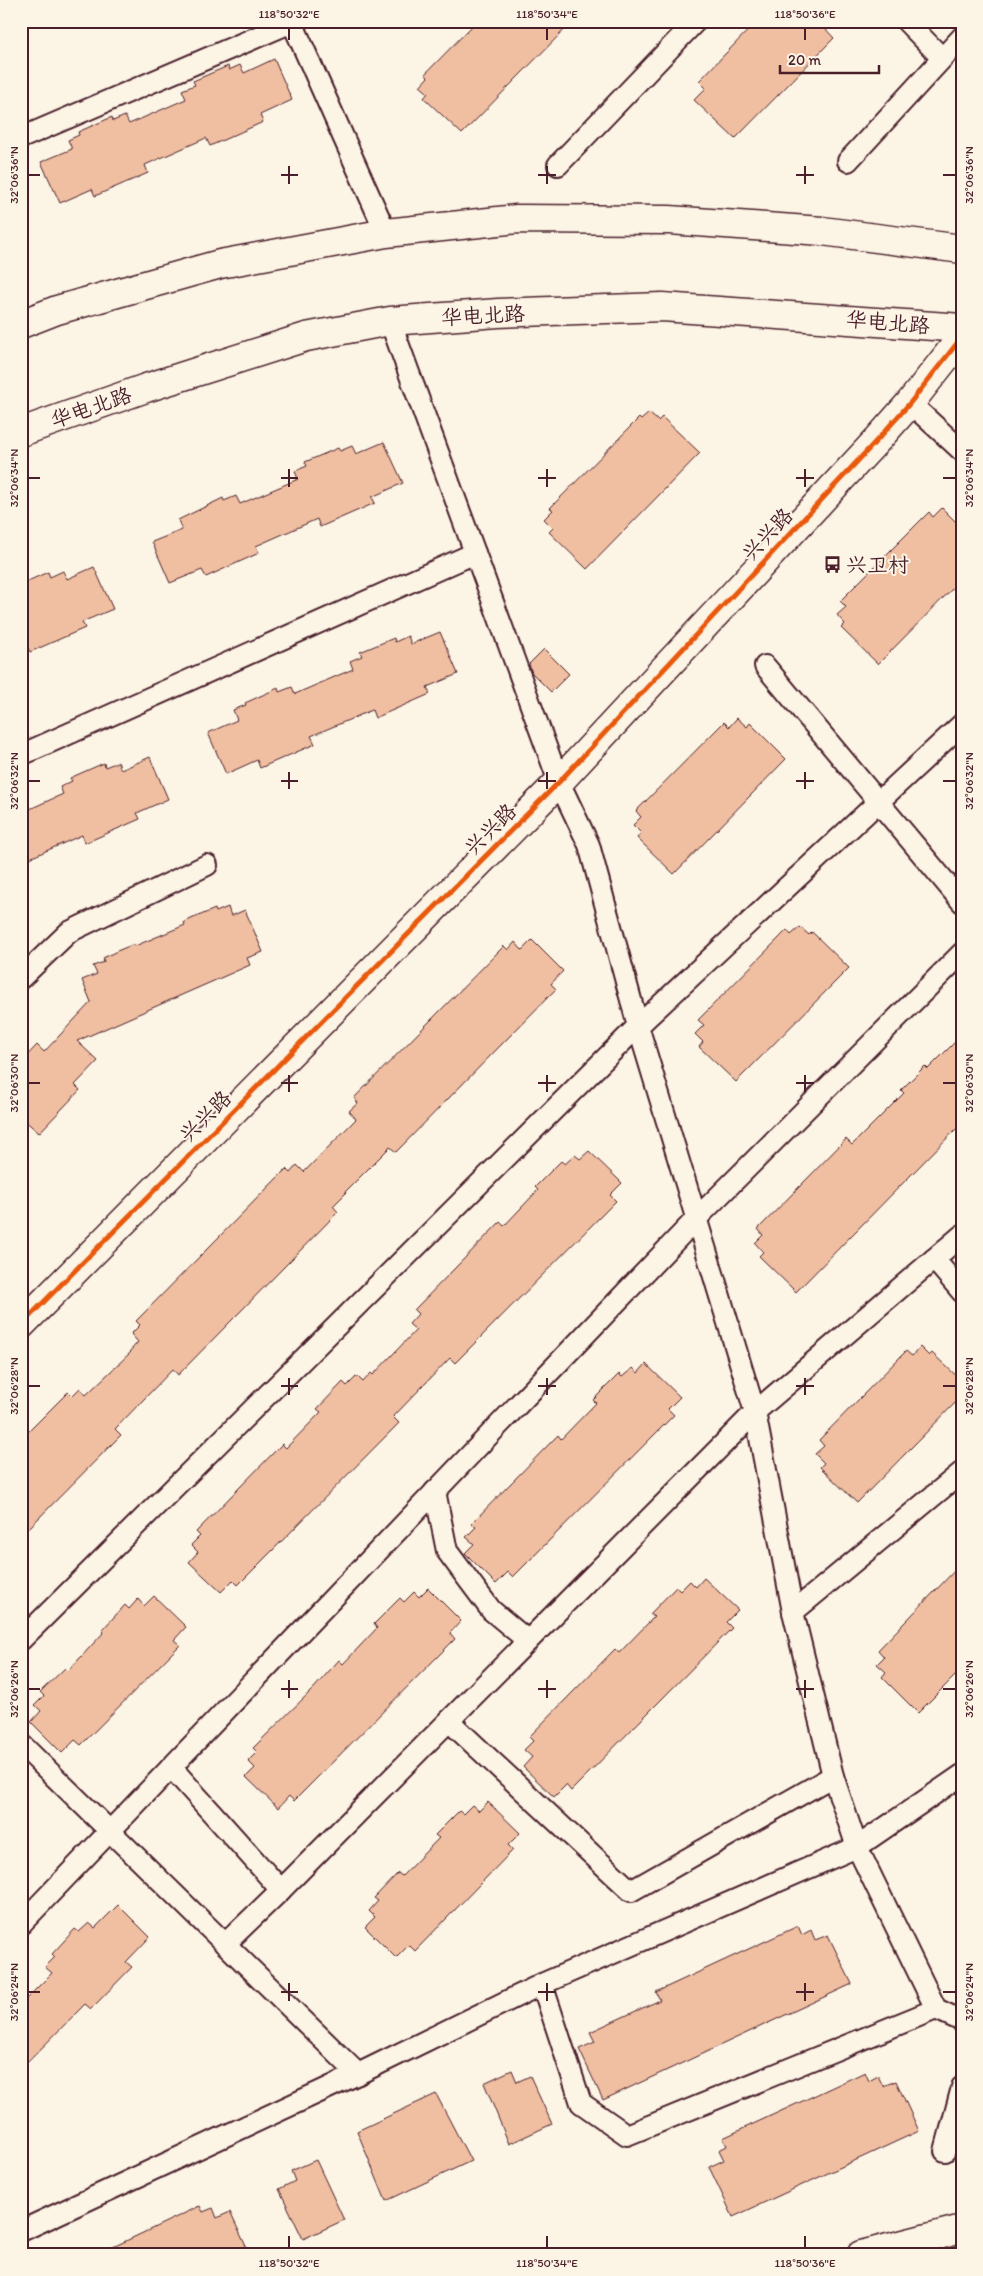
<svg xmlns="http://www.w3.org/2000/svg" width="983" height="2276" viewBox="0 0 983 2276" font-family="Itim,'LXGW WenKai TC',sans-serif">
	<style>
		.building { fill: #f0bea1; stroke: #4a1f2b }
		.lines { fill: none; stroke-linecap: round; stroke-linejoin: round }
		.service-casing { stroke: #4a1f2b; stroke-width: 24 }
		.minor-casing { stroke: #4a1f2b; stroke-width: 31 }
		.secondary-casing { stroke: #4a1f2b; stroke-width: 31 }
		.service { stroke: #fcf5e5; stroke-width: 20 }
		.minor { stroke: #fcf5e5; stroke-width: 28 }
		.secondary { stroke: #fcf5e5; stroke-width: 28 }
		.cycleway-casing { stroke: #fcf5e5; stroke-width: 8 }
		.cycleway { stroke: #e8590c; stroke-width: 5 }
		.ticks { fill: none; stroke: #4a1f2b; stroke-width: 2 }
		.labels { text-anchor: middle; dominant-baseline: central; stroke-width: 4; stroke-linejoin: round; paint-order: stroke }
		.street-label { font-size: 21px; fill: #4a1f2b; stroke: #fcf5e5 }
		.poi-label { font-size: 21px; fill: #4a1f2b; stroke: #fcf5e5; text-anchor: start }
		.neatline { fill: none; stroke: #4a1f2b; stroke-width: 2 }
		.ticks-label { font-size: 12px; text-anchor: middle; fill: #4a1f2b }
	</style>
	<rect width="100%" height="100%" fill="#fcf5e5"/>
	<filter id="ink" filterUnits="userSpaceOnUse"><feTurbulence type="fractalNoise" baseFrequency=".02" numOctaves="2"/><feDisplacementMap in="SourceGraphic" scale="10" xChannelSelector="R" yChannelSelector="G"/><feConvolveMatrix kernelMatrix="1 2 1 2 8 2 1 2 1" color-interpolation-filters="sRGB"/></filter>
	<g filter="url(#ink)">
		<g class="building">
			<path d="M 477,21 L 573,21 L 462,134 L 424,98 L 428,93 L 420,86 L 428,77 L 425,74 Z"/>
			<path d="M 757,21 L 818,21 L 834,38 L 735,139 L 694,100 L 706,88 L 699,81 Z"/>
			<path d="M 274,59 L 292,100 L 260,115 L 263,122 L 210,146 L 206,138 L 145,165 L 148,173 L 95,196 L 92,189 L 60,203 L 41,162 L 72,149 L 68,140 L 79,135 L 78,132 L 112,117 L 113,121 L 125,116 L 129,124 L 186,99 L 182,90 L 195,85 L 193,81 L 228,66 L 229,70 L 240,65 L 244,73 Z"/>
			<path d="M 649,413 L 658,421 L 662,417 L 700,453 L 587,569 L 549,532 L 553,528 L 544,519 L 553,510 L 550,508 L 639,418 L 641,420 Z"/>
			<path d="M 384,442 L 403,483 L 372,497 L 375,503 L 320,527 L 317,519 L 256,546 L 259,553 L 206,577 L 202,570 L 170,583 L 152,542 L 182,530 L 178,520 L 223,498 L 224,501 L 236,496 L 240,504 L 298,479 L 295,471 L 307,466 L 305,462 L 338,448 L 340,451 L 352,446 L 356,454 Z"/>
			<path d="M 942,508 L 962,528 L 962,579 L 878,664 L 841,628 L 845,624 L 837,615 L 846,607 L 840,601 L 929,512 L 933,517 Z"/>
			<path d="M 94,567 L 113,609 L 82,622 L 85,628 L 30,652 L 21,634 L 21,584 L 48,572 L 50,577 L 63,571 L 67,579 Z"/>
			<path d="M 440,632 L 458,674 L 427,687 L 430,694 L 375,718 L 372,710 L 311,736 L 315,744 L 260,768 L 257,760 L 226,774 L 208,733 L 237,720 L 233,710 L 246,705 L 245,703 L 278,688 L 279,692 L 292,687 L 295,694 L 353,669 L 350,661 L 362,656 L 360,652 L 394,638 L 395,642 L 408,636 L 411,644 Z"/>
			<path d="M 544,649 L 569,674 L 551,692 L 532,673 L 529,664 Z"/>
			<path d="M 737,718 L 747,727 L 750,723 L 786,759 L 674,874 L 637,838 L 641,833 L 633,825 L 641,817 L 636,811 L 724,722 L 729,727 Z"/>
			<path d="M 150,757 L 168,799 L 137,813 L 140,819 L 85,843 L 82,835 L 21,862 L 21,813 L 63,794 L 60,787 L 72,781 L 70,778 L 88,770 L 104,763 L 105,767 L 118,762 L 121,770 Z"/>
			<path d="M 228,907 L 231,916 L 245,910 L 263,952 L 247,958 L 250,965 L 77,1041 L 98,1061 L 75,1085 L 80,1090 L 39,1133 L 21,1117 L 21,1062 L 37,1045 L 44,1052 L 91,1002 L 82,980 L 97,974 L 93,966 L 104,962 L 103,958 L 117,951 L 134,944 L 135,946 L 185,925 L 184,922 L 215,909 L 216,912 Z"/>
			<path d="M 800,927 L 809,935 L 812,932 L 849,968 L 736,1082 L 699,1047 L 703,1042 L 695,1034 L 704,1025 L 698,1020 L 787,930 L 791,935 Z"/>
			<path d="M 532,940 L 563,971 L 551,984 L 556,989 L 396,1152 L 390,1147 L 345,1192 L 346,1193 L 333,1206 L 338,1212 L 178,1375 L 173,1369 L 115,1429 L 121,1435 L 21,1536 L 21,1439 L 68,1392 L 72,1396 L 80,1388 L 86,1395 L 131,1352 L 130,1351 L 138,1342 L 131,1334 L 140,1325 L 136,1321 L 286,1169 L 290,1173 L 297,1165 L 304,1172 L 356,1119 L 349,1111 L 358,1103 L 354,1098 L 504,946 L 508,950 L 515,942 L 522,950 Z"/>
			<path d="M 962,1035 L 962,1123 L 796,1292 L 759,1256 L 763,1252 L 755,1243 L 763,1235 L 758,1229 L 846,1139 L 852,1145 L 904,1093 L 901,1090 L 925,1066 L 928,1069 Z"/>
			<path d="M 589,1151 L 622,1183 L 610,1195 L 616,1201 L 455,1363 L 450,1358 L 393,1417 L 399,1423 L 261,1562 L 238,1585 L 233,1580 L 221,1592 L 189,1562 L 198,1552 L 191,1545 L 200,1536 L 196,1532 L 282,1444 L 286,1448 L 321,1412 L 317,1409 L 343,1382 L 347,1386 L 357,1376 L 363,1382 L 371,1373 L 373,1375 L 416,1330 L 409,1324 L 418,1314 L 414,1310 L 500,1222 L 504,1226 L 538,1190 L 535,1187 L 561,1161 L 565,1164 L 575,1155 L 580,1159 Z"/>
			<path d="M 920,1347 L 929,1356 L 932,1353 L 962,1381 L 962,1396 L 857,1503 L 820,1467 L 824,1463 L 815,1454 L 824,1446 L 819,1440 L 906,1351 L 912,1356 Z"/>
			<path d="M 646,1364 L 680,1397 L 668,1409 L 674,1415 L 513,1577 L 508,1572 L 496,1584 L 465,1553 L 474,1544 L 466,1537 L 476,1527 L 471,1524 L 558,1435 L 561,1439 L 596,1403 L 593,1400 L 619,1374 L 622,1377 L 633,1368 L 638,1373 Z"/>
			<path d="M 962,1563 L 962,1669 L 918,1713 L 882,1677 L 886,1672 L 877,1664 L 884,1657 L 878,1650 Z"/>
			<path d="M 704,1578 L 738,1610 L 726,1622 L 732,1628 L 571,1791 L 566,1785 L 554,1797 L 523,1767 L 532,1757 L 524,1750 L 533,1741 L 529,1737 L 615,1649 L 619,1653 L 654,1617 L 650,1614 L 676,1587 L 680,1591 L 690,1581 L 696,1587 Z"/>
			<path d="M 428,1588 L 461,1621 L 450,1633 L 455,1639 L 294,1801 L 289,1796 L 278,1808 L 246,1777 L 255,1768 L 248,1761 L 257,1752 L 253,1748 L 314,1688 L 339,1660 L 343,1664 L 377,1628 L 374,1624 L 400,1598 L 404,1602 L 414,1592 L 419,1597 Z"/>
			<path d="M 154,1596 L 186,1627 L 174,1640 L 180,1645 L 81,1745 L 75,1740 L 62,1753 L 31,1722 L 41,1711 L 35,1705 L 44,1696 L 40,1692 L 65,1668 L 68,1671 L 104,1632 L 102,1630 L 125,1605 L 129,1609 L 138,1599 L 144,1606 Z"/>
			<path d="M 488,1802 L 520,1833 L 508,1845 L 513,1850 L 415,1951 L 409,1945 L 396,1958 L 365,1927 L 375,1917 L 369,1911 L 378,1901 L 374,1898 L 398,1873 L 402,1876 L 439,1838 L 435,1835 L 459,1811 L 463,1814 L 472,1805 L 479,1811 Z"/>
			<path d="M 118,1905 L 150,1937 L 126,1962 L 132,1967 L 91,2009 L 85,2004 L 21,2069 L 21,2004 L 52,1973 L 45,1967 L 55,1957 L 52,1954 L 75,1929 L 79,1932 L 89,1923 L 95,1928 Z"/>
			<path d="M 798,1926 L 802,1935 L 811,1930 L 815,1940 L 828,1935 L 852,1984 L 603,2100 L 579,2049 L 595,2042 L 590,2032 L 660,2000 L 656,1992 Z"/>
			<path d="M 512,2070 L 517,2082 L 530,2076 L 552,2124 L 509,2144 L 484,2083 Z"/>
			<path d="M 865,2072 L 869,2081 L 878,2076 L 883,2086 L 896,2081 L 919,2131 L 733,2217 L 709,2167 L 724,2160 L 719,2150 L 727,2146 L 723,2138 Z"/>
			<path d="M 436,2094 L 471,2161 L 386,2201 L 357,2131 Z"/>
			<path d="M 316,2160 L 344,2220 L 303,2239 L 279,2189 L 295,2181 L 291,2171 Z"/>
			<path d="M 200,2206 L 203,2212 L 213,2208 L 217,2218 L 230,2212 L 250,2255 L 96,2255 Z"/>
		</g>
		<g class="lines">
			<defs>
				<g id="service">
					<path d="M 294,21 L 292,22 L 386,233"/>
					<path d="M 906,21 L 942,58"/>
					<path d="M 21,138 L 292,22"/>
					<path d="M 848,161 L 962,37"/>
					<path d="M 558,165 L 696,21"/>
					<path d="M 390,321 L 559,782 L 589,845 L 638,1026 L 755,1412 L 793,1612 L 833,1776 L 857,1847 L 936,2009 L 962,2021"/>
					<path d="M 910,403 L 962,451"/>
					<path d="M 765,666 L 962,902"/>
					<path d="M 21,755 L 475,553"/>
					<path d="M 21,978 L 69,932 L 207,865"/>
					<path d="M 934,1259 L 962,1292"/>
					<path d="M 435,1491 L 447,1551 L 491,1610 L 528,1641"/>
					<path d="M 793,1612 L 962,1472"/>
					<path d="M 21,1640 L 638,1026 L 962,724"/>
					<path d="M 449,1721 L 631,1891 L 833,1776"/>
					<path d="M 21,1744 L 358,2074"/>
					<path d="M 171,1767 L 281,1890"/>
					<path d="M 21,1924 L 696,1219 L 962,953"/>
					<path d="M 225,1944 L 281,1890 L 755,1412 L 962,1235"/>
					<path d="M 542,1984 L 581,2103 L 627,2135 L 936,2009"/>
					<path d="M 945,2151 L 962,2087"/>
					<path d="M 21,2231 L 358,2074 L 542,1984 L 857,1847 L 962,1775"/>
				</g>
				<path id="minor" d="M 21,1325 L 559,782 L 879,438 L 910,403 L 962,337"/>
				<g id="secondary">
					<path d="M 21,324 L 57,310 L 220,264 L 386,233 L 517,219 L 669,220 L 822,231 L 962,249"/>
					<path d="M 21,432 L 146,388 L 306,337 L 390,321 L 498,313 L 662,307 L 962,328"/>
					<path d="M 861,2255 L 962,2229"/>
				</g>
			</defs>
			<use href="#service" class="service-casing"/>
			<use href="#minor" class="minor-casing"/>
			<use href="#secondary" class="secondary-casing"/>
			<use href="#service" class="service"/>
			<use href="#minor" class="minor"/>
			<use href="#secondary" class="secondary"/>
			<defs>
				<path id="cycleway" d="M 21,1325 L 559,782 L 879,438 L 910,403 L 962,337"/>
			</defs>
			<use href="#cycleway" class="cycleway-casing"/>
			<use href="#cycleway" class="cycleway"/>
		</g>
	</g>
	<path class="ticks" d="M 289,28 L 289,40M 547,28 L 547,40M 805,28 L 805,40M 289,166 L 289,184M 547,166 L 547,184M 805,166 L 805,184M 28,175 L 40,175M 281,175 L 298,175M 538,175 L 556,175M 796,175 L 814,175M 943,175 L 956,175M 289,469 L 289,487M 547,469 L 547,487M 805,469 L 805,487M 28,478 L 40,478M 281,478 L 298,478M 538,478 L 556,478M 796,478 L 814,478M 943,478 L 956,478M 289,772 L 289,789M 547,772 L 547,789M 805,772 L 805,789M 28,781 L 40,781M 281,781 L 298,781M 538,781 L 556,781M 796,781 L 814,781M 943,781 L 956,781M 289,1075 L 289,1092M 547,1075 L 547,1092M 805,1075 L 805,1092M 28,1083 L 40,1083M 281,1083 L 298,1083M 538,1083 L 556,1083M 796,1083 L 814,1083M 943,1083 L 956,1083M 289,1378 L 289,1395M 547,1378 L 547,1395M 805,1378 L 805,1395M 28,1386 L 40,1386M 281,1386 L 298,1386M 538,1386 L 556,1386M 796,1386 L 814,1386M 943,1386 L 956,1386M 289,1680 L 289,1698M 547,1680 L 547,1698M 805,1680 L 805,1698M 28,1689 L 40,1689M 281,1689 L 298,1689M 538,1689 L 556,1689M 796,1689 L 814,1689M 943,1689 L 956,1689M 289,1983 L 289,2001M 547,1983 L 547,2001M 805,1983 L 805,2001M 28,1992 L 40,1992M 281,1992 L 298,1992M 538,1992 L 556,1992M 796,1992 L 814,1992M 943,1992 L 956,1992M 289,2236 L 289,2248M 547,2236 L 547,2248M 805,2236 L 805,2248"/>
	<defs>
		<symbol id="bus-bare" viewBox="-9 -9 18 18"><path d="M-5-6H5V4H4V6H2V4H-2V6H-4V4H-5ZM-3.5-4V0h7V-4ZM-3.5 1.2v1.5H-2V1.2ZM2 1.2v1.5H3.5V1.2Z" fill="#4a1f2b" stroke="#fcf5e5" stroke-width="2.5" paint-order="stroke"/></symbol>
	</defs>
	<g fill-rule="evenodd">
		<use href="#bus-bare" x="820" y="552" width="25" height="25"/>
	</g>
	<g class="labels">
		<g class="street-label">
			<text transform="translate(483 315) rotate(-3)">华电北路</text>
			<text transform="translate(888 322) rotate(5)">华电北路</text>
			<text transform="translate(91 407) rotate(-19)">华电北路</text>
			<text transform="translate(767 534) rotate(-47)">兴兴路</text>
			<text transform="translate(490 829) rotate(-45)">兴兴路</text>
			<text transform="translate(205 1116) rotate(-45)">兴兴路</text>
		</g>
		<g class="poi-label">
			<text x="846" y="564">兴卫村</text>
		</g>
	</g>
	<rect width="983" height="2276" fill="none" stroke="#fcf5e5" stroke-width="55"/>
	<path d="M780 65v8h99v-8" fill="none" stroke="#4a1f2b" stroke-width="2.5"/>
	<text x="788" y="65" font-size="15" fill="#4a1f2b" stroke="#fcf5e5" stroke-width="4" paint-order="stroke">20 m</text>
	<rect x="28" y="28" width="928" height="2220" class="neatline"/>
	<g class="ticks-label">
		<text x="289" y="18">118°50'32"E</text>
		<text x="547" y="18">118°50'34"E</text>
		<text x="805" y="18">118°50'36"E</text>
		<text transform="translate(14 175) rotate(-90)" y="4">32°06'36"N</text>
		<text transform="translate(969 175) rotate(-90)" y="4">32°06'36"N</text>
		<text transform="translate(14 478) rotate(-90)" y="4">32°06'34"N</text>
		<text transform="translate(969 478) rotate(-90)" y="4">32°06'34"N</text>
		<text transform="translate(14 781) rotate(-90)" y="4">32°06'32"N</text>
		<text transform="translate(969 781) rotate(-90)" y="4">32°06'32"N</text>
		<text transform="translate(14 1083) rotate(-90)" y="4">32°06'30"N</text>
		<text transform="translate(969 1083) rotate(-90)" y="4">32°06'30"N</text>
		<text transform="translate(14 1386) rotate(-90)" y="4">32°06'28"N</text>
		<text transform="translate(969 1386) rotate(-90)" y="4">32°06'28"N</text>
		<text transform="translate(14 1689) rotate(-90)" y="4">32°06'26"N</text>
		<text transform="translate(969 1689) rotate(-90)" y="4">32°06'26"N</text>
		<text transform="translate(14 1992) rotate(-90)" y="4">32°06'24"N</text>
		<text transform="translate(969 1992) rotate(-90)" y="4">32°06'24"N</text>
		<text x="289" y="2267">118°50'32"E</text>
		<text x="547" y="2267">118°50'34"E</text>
		<text x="805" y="2267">118°50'36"E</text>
	</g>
</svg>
